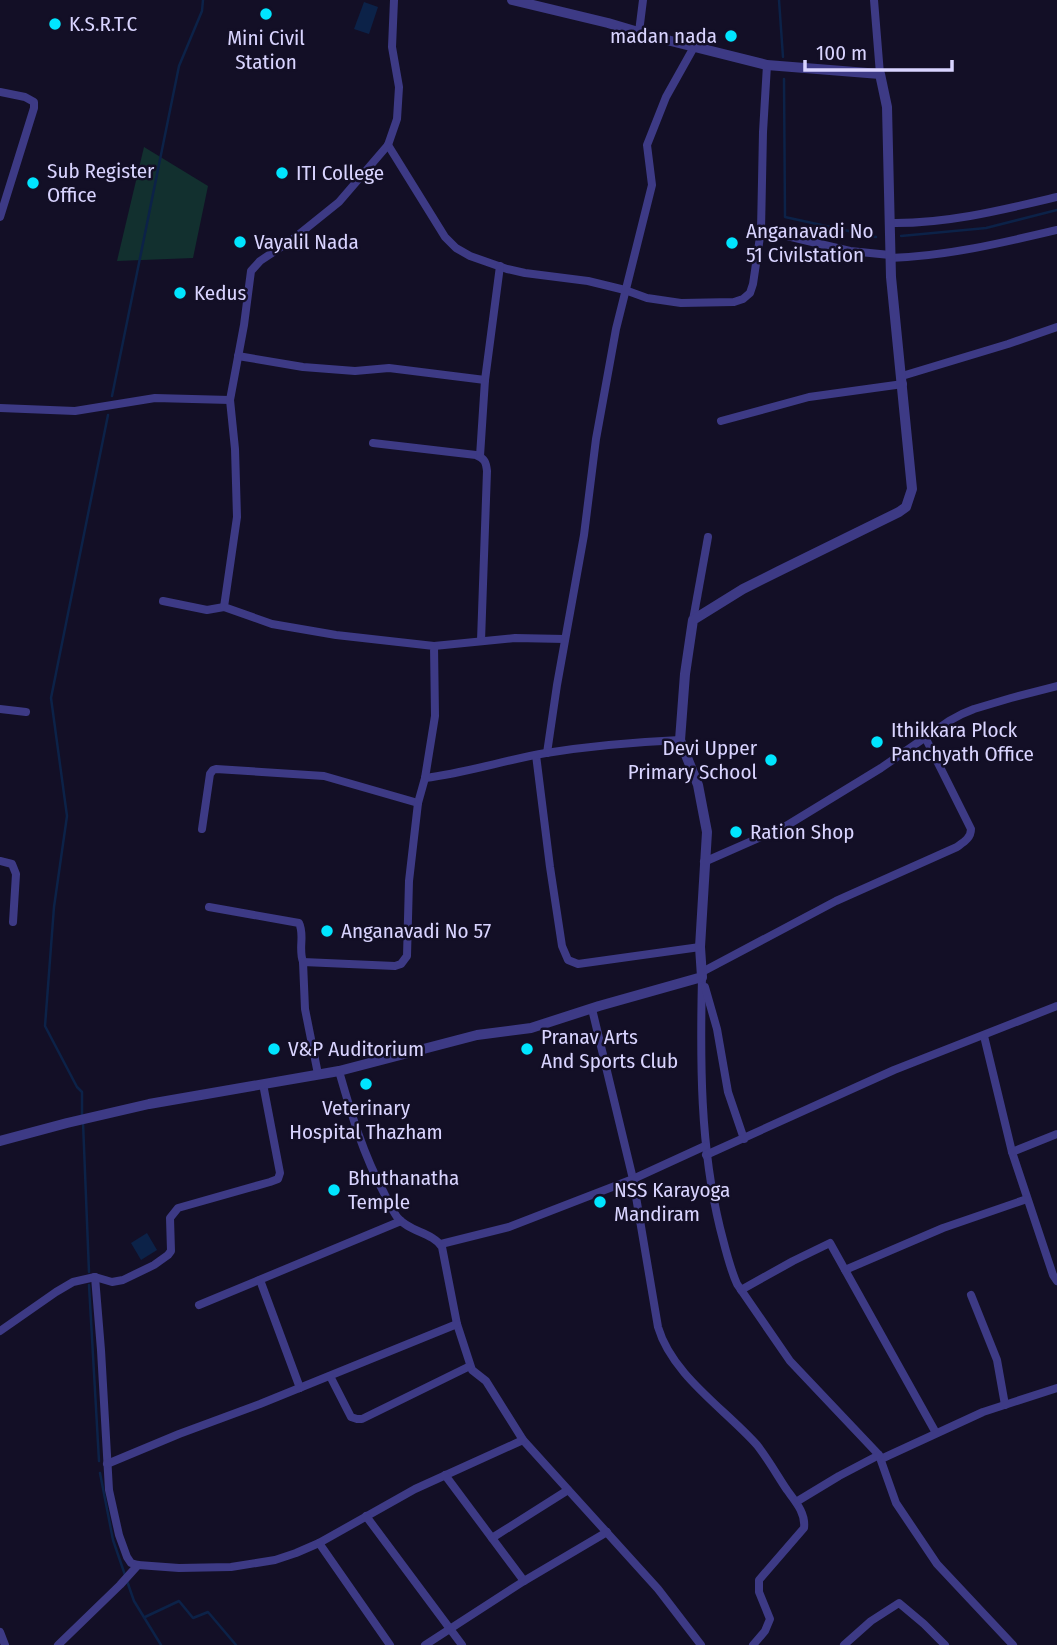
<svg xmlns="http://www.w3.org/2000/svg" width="1057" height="1645" viewBox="0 0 1057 1645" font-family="'Fira Sans Condensed',sans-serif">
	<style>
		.green { fill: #12302f }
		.water { fill: #0c2248 }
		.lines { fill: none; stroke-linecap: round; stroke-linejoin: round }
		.stream { stroke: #0c2248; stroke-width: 2.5 }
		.minor { stroke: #3d3a85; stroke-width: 8 }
		.tertiary { stroke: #3d3a85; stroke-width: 10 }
		.poi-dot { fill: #00e5ff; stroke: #130f26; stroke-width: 2.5 }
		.labels { text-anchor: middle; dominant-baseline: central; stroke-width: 5; stroke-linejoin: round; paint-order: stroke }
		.poi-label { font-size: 21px; fill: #d9d4ff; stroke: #130f26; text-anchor: start }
	</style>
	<rect width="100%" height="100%" fill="#130f26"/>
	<path class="green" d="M 144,147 L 208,186 L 193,258 L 117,261 Z"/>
	<g class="water">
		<path d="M 364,2 L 378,7 L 369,34 L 354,29 Z"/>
		<path d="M 147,1233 L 157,1250 L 141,1260 L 131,1243 Z"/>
	</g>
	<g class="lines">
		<g class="stream">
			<path d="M 779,0 L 783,57"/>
			<path d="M 784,79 L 785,217 L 876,237"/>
			<path d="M 901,236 L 986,228 L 1057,210"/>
			<path d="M 112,396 L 179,66 L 202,11 L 203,0"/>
			<path d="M 82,1115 L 82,1092 L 77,1087 L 45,1026 L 54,907 L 67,816 L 51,698 L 108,415"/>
			<path d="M 83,1122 L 89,1272"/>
			<path d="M 89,1285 L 99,1461"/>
			<path d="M 100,1473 L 113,1540 L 125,1575"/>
			<path d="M 127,1581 L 134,1601 L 161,1645"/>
			<path d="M 145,1617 L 179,1601 L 193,1618 L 208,1612 L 236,1645"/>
		</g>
		<g class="minor">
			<path d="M 874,0 L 880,74"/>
			<path d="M 639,32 L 643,0"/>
			<path d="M 0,92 L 25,97 L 34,102 L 34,108 L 0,217"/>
			<path d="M 388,145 L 445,237 L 456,248 L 470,256 L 507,269 L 525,273 L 588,281 L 625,290 L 647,298 L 681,303 L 734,302 L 743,299 L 750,293 L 753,284 L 761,230 L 763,132 L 767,65"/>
			<path d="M 890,223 C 946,224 1002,210 1057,197"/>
			<path d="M 761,230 L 850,251 L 890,255"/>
			<path d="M 890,258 C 947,256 1002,243 1057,230"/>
			<path d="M 238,356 L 303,367 L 355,371 L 389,368 L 485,380"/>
			<path d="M 902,376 L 1008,344 L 1057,327"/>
			<path d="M 0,408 L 75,411 L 155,398 L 230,400"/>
			<path d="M 721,421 L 809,397 L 903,384"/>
			<path d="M 373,443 L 476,455 C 485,459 486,462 487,471 L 481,641"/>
			<path d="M 480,456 L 485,380 L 500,266"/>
			<path d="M 163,601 L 207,610 L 224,607"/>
			<path d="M 693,620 L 708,537"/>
			<path d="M 434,646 L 515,638 L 565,639"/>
			<path d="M 0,709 L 26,712"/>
			<path d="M 547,753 L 557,685 L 584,535 L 596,439 L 616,329 L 652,185 L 647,145 L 666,97 L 694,47"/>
			<path d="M 536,755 L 550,867 L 562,946 L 568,960 L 578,964 L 700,947"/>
			<path d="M 425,778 C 466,773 505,760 546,753 C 590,746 636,742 680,740"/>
			<path d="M 202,829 L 210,774 L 213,770 L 216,769 L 324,776 L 418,803"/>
			<path d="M 0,861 L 12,864 L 16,874 L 13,922"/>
			<path d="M 704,862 L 786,826 L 881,768 L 949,721 L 962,714 L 974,709 L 1011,698 L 1057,686"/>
			<path d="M 209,907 L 299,923 C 305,935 298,948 303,962"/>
			<path d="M 702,972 L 836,901 L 957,847 C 964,842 971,838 971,829 L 926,739"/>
			<path d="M 702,977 C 700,1061 700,1146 720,1228 C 725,1247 729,1266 737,1284 L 790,1361 L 879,1455 L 896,1503 L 937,1564 L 1013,1645"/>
			<path d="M 705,987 L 717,1029 L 728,1092 L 744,1139"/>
			<path d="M 592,1009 L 633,1179 L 658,1327 C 672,1375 725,1409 757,1445 C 768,1459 777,1475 787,1490 C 795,1501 806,1513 804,1528 L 759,1580 L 759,1592 L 770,1619 L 765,1631 L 753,1645"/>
			<path d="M 984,1036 L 1012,1152 L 1053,1275 L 1057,1281"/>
			<path d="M 339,1071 C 351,1113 363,1154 384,1193 C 388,1201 392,1210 397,1217 C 409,1232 432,1232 442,1247 L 457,1324 L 472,1370 L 486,1381 L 523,1440 L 658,1589 L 701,1645"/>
			<path d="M 318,1074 L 305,1009 L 303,962 L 395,966 L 401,964 L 407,956 L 409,881 L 418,803 L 425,778 L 435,716 L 434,646 L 336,635 L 272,624 L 224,607 L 237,517 L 235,449 L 230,400 L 244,325 L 251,271 L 260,261 L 293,239 L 339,202 L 388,145 L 397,119 L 399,87 L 392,47 L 394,0"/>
			<path d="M 1012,1152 L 1057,1134"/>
			<path d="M 706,1155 L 894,1070 L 1057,1006"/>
			<path d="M 441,1244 L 509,1227 L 633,1179 L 705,1146"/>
			<path d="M 845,1270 L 943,1228 L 1027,1199"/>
			<path d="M 95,1277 L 101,1350 L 109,1490 L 119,1535 L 127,1557 L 131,1563 L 138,1565 L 179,1568 L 231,1567 L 275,1560 L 296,1553 L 319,1543 L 415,1489 L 523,1440"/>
			<path d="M 260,1280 L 300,1388"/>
			<path d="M 741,1290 L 793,1261 L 830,1243 L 936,1433"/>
			<path d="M 971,1295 L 997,1360 L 1005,1405"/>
			<path d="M 199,1305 L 401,1221"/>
			<path d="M 0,1331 L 56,1292 L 73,1282 L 95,1277 L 112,1282 L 123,1280 L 154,1265 L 168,1255 L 171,1251 L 170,1218 L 178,1208 L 270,1182 L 278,1179 L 280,1173 L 263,1084"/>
			<path d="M 330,1376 L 351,1417 L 357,1419 L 362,1419 L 470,1366"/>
			<path d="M 881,1459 L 983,1412 L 1057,1388"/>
			<path d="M 107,1464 L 179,1434 L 260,1404 L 457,1324"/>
			<path d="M 445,1475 L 524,1581"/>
			<path d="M 796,1502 L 839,1476 L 879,1455"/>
			<path d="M 366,1516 L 462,1645"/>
			<path d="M 492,1538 L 568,1490"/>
			<path d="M 319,1543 L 390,1645"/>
			<path d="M 0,1632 L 5,1645"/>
			<path d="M 58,1645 L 120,1585 L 138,1565"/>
			<path d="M 425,1645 L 524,1581 L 607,1532"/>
			<path d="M 844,1645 L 871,1621 L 899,1603 L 924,1624 L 945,1645"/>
		</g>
		<path class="tertiary" d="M 0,1141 L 67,1123 L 149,1104 L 339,1071 L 477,1035 L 531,1028 L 599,1006 L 702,977 L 700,947 L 707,832 L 698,785 L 680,740 L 685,674 L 693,620 L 743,589 L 779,571 L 899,512 L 906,507 L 912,489 L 891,277 L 887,107 L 880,74 L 767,65 L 655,37 L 608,23 L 512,0"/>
	</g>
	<g class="poi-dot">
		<circle cx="266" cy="14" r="7"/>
		<circle cx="55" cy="24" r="7"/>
		<circle cx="731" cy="36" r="7"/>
		<circle cx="282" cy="173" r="7"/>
		<circle cx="33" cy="183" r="7"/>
		<circle cx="240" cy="242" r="7"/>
		<circle cx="732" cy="243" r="7"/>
		<circle cx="180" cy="293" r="7"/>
		<circle cx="877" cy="742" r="7"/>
		<circle cx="771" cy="760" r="7"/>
		<circle cx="736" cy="832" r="7"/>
		<circle cx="327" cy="931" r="7"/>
		<circle cx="274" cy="1049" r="7"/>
		<circle cx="527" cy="1049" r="7"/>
		<circle cx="366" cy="1084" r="7"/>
		<circle cx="334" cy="1190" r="7"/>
		<circle cx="600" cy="1202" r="7"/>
	</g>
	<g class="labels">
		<g class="poi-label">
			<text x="69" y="24">K.S.R.T.C</text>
			<text x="717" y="36" text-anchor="end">madan nada</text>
			<text x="266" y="38" text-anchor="middle">Mini Civil<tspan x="266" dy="24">Station</tspan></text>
			<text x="47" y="171">Sub Register<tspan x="47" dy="24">Office</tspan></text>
			<text x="296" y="173">ITI College</text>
			<text x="746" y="231">Anganavadi No<tspan x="746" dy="24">51 Civilstation</tspan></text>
			<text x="254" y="242">Vayalil Nada</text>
			<text x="194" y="293">Kedus</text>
			<text x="891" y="730">Ithikkara Plock<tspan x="891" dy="24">Panchyath Office</tspan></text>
			<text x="757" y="748" text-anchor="end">Devi Upper<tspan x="757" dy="24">Primary School</tspan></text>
			<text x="750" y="832">Ration Shop</text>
			<text x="341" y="931">Anganavadi No 57</text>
			<text x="541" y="1037">Pranav Arts<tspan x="541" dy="24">And Sports Club</tspan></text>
			<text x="288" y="1049">V&amp;P Auditorium</text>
			<text x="366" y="1108" text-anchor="middle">Veterinary<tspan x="366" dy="24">Hospital Thazham</tspan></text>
			<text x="348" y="1178">Bhuthanatha<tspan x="348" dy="24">Temple</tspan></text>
			<text x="614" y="1190">NSS Karayoga<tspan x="614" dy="24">Mandiram</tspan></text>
		</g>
	</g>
	<path d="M805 60v10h147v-10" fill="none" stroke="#d9d4ff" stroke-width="3.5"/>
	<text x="816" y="60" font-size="21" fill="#d9d4ff" stroke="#130f26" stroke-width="5" paint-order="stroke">100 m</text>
</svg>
